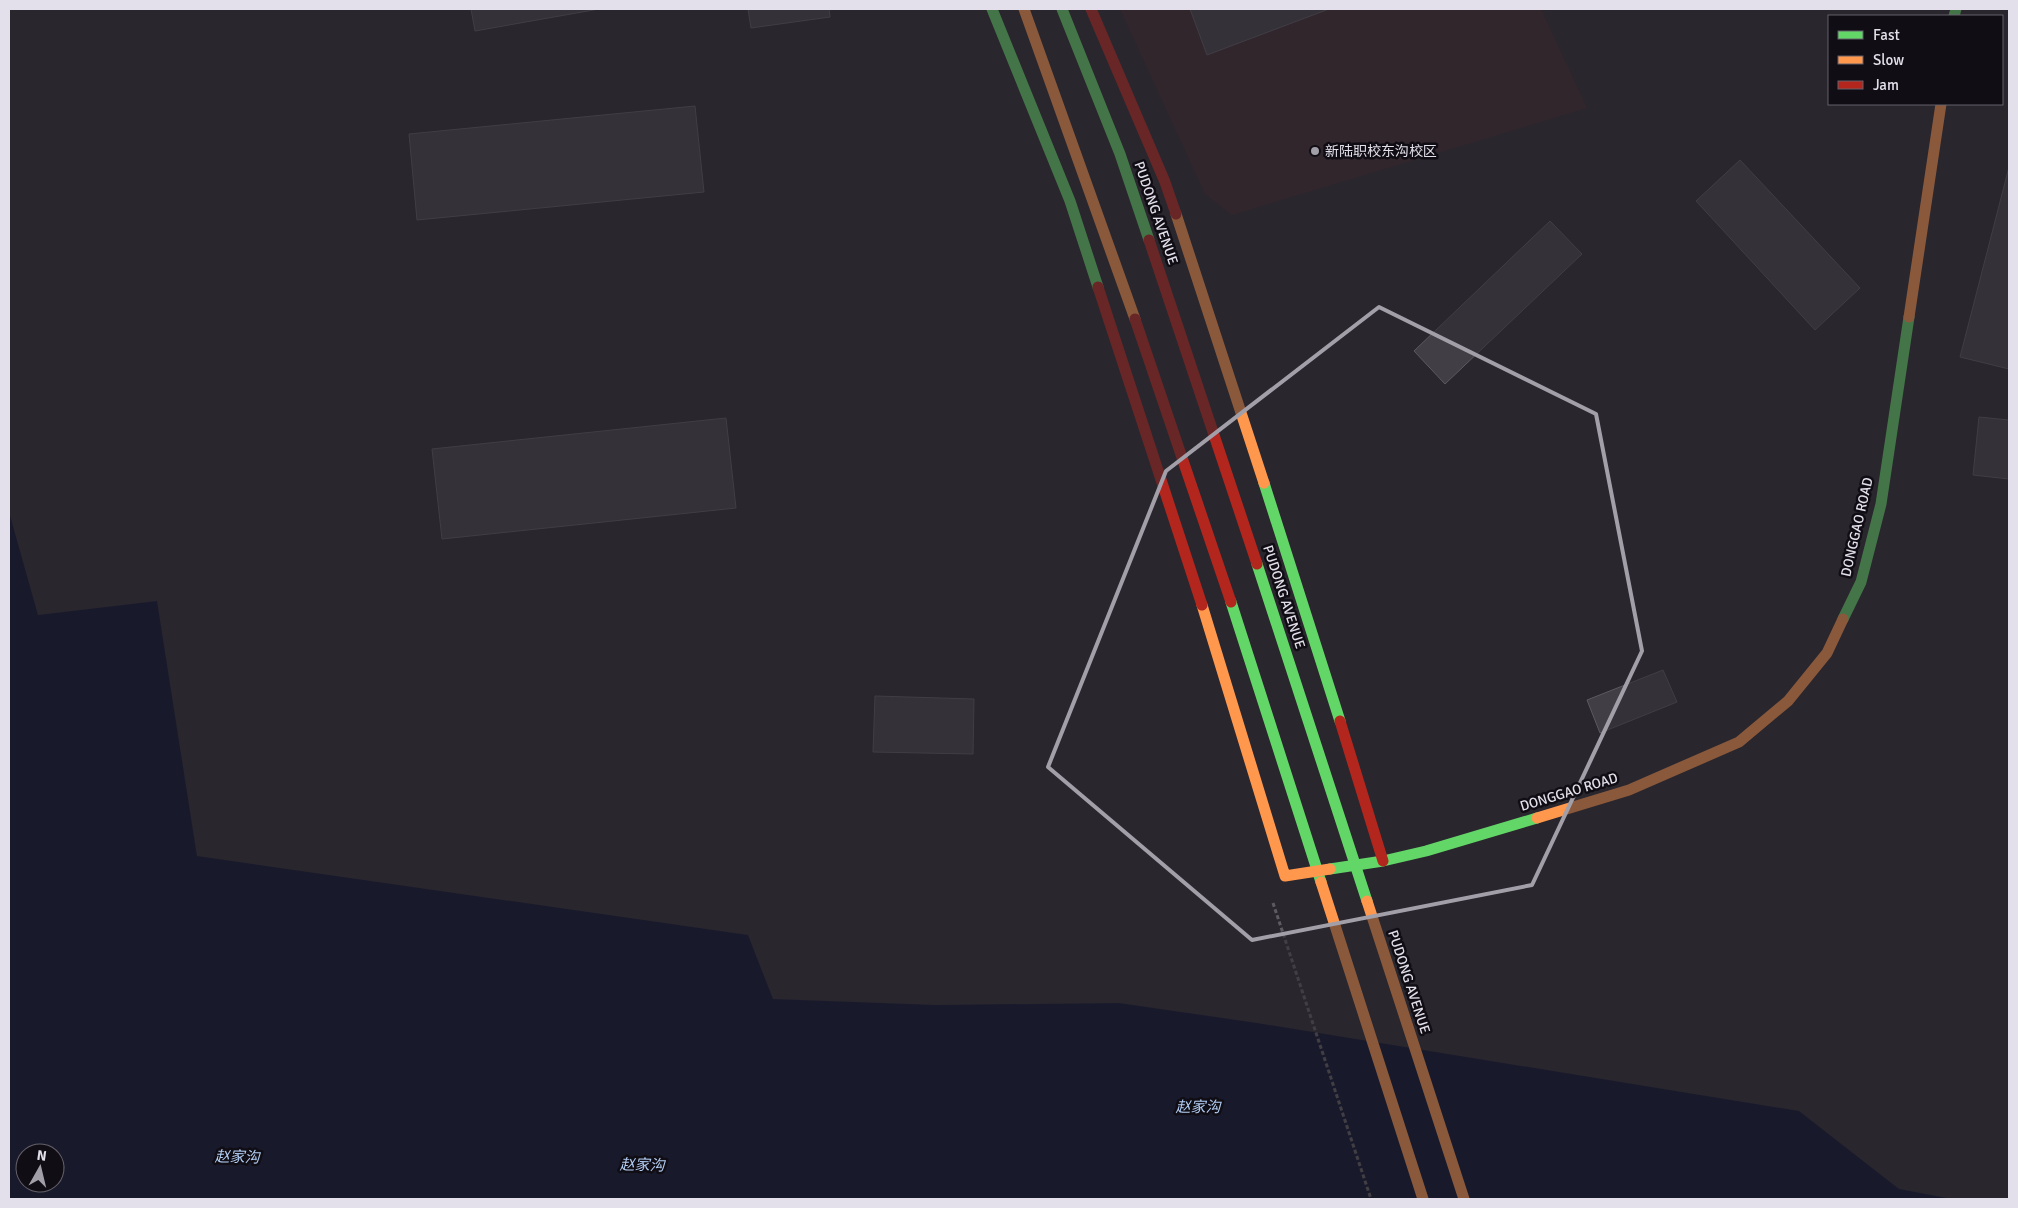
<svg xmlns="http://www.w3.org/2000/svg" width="2018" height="1208" viewBox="0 0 2018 1208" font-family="Signika,'Noto Sans SC',sans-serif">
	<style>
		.education { fill: #39272a }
		.water { fill: #040c2b; fill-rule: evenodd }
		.building { fill: #423e45; stroke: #5d5961 }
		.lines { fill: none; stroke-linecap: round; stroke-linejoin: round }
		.path { stroke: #5d5b61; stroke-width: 3; stroke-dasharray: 4 2.5; stroke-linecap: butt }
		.fast { stroke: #63d668; stroke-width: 11 }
		.slow { stroke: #ff974d; stroke-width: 11 }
		.jam { stroke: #b3261e; stroke-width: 11 }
		.marked { fill: none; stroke: #a39fa9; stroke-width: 4; stroke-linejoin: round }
		.poi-dot { fill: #a39fa9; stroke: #100d14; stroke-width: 2 }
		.labels { text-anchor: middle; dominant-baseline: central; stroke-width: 5; stroke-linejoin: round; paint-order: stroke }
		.poi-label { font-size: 14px; fill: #e4e0eb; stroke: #100d14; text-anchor: start }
		.street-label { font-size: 14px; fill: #e4e0eb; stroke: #100d14 }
		.water-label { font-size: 15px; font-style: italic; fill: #b2cdf3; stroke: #100d14 }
	</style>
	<rect width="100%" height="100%" fill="#2a262e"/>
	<path class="education" d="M 1120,9 L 1541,9 L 1587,108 L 1232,215 L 1205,194 Z"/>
	<path class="water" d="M 9,512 L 38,615 L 157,601 L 197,856 L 748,935 L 773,999 L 936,1005 L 1119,1003 L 1257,1023 L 1799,1111 L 1899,1189 L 1952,1199 L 9,1199 ZM 25,1153 L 55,1153 L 55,1183 L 25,1183 Z"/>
	<g class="building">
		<path d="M 471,9 L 599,9 L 475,31 Z"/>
		<path d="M 748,9 L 829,9 L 830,17 L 751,28 Z"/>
		<path d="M 1190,9 L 1329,9 L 1207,55 Z"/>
		<path d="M 695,106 L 704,192 L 417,220 L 409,134 Z"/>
		<path d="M 1740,160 L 1860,288 L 1815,330 L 1696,201 Z"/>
		<path d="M 2009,167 L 2009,369 L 1960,357 Z"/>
		<path d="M 1550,221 L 1582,254 L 1445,384 L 1414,351 Z"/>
		<path d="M 1979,417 L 2009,420 L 2009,479 L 1973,475 Z"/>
		<path d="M 726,418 L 736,508 L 442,539 L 432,449 Z"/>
		<path d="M 1663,670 L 1677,702 L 1600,733 L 1587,700 Z"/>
		<path d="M 875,696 L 974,699 L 973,754 L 873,752 Z"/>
	</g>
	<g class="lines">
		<path class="path" d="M 1273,903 L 1371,1199"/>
		<g class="fast">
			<path d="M 992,9 L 1070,201 L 1098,287"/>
			<path d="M 1062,9 L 1120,154 L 1149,240"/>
			<path d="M 1954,16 L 1956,9"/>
			<path d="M 1264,483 L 1340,721"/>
			<path d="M 1257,564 L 1367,901"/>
			<path d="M 1231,602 L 1321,882"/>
			<path d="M 1843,619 L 1861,582 L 1881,504 L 1909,317"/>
			<path d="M 1330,869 L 1383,861 L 1426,851 L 1537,818"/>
		</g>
		<g class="slow">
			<path d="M 1024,9 L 1135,319"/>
			<path d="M 1176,214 L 1264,483"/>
			<path d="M 1909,317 L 1941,104"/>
			<path d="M 1202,605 L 1285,876 L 1330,869"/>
			<path d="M 1537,818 L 1629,790 L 1739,742 L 1788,701 L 1827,653 L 1843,619"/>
			<path d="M 1321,882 L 1423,1199"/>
			<path d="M 1367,901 L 1464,1199"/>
		</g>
		<g class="jam">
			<path d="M 1091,9 L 1165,182 L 1176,214"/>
			<path d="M 1149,240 L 1257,564"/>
			<path d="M 1098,287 L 1202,605"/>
			<path d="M 1135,319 L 1231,602"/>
			<path d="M 1340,721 L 1383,861"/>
		</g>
	</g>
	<path d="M0 0H2018V1208H0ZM 1379,307 L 1596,414 L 1642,651 L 1532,885 L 1252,940 L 1048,767 L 1166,471 Z" fill="#2a262e" fill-opacity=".55" fill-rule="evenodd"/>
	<path class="marked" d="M 1379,307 L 1596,414 L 1642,651 L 1532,885 L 1252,940 L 1048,767 L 1166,471 Z"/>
	<circle class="poi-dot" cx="1315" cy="151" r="5"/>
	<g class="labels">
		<g class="poi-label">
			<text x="1325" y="151">新陆职校东沟校区</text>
		</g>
		<g class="street-label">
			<text transform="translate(1156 213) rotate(71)">PUDONG AVENUE</text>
			<text transform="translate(1857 527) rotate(-77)">DONGGAO ROAD</text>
			<text transform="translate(1284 597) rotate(72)">PUDONG AVENUE</text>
			<text transform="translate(1569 792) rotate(-17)">DONGGAO ROAD</text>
			<text transform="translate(1409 982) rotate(72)">PUDONG AVENUE</text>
		</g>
		<g class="water-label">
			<text x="1198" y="1107">赵家沟</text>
			<text transform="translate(237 1157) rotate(1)">赵家沟</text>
			<text transform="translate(642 1165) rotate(1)">赵家沟</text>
		</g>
	</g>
	<rect width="2018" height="1208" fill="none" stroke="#e4e0eb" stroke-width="20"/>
	<rect x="1828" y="15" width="175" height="90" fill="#100d14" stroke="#65616a"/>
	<rect x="1838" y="31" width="25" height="8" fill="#63d668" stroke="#65616a"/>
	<text x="1873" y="40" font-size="15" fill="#e4e0eb">Fast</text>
	<rect x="1838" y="56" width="25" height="8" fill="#ff974d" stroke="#65616a"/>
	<text x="1873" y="65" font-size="15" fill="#e4e0eb">Slow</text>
	<rect x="1838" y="81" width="25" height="8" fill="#b3261e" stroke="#65616a"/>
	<text x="1873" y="90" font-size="15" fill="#e4e0eb">Jam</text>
	<g transform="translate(40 1168) rotate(8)"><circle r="24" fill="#100d14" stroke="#65616a"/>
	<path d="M0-4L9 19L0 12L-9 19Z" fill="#a39fa9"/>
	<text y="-8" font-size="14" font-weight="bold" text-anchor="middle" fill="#e4e0eb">N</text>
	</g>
</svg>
